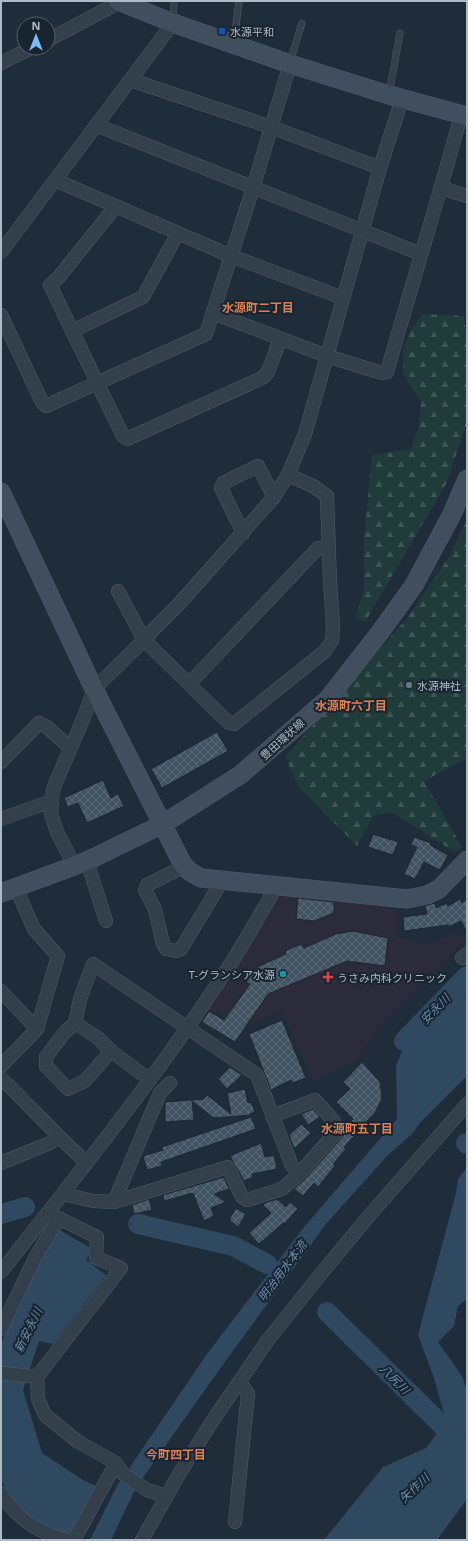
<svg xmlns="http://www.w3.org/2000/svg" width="468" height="1541" viewBox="0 0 468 1541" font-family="'Noto Sans','Noto Sans JP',sans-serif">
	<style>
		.medical { fill: #2c2b3b }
		.forest { fill: url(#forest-firs) }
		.water { fill: #2f4961 }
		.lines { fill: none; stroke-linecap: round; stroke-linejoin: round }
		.river { stroke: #2f4961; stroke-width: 20 }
		.building { fill: url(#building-cross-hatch); stroke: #1a2631 }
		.lane-casing { stroke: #505d68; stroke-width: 7 }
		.street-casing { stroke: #505d68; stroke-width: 14 }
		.secondary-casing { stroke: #505d68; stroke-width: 19 }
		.lane { stroke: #333f4a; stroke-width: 6 }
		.street { stroke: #333f4a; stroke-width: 13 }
		.secondary { stroke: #404e5e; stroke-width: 18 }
		.transit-dot { fill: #1a4fb4; stroke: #18242f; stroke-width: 1.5 }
		.worship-dot { fill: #6b7280; stroke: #18242f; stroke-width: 1.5 }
		.culture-dot { fill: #0f9aa8; stroke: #18242f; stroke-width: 1.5 }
		.health-dot { fill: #e0444e; stroke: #18242f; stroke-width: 1.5 }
		.labels { text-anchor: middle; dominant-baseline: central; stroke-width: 4; stroke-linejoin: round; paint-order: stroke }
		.poi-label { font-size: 11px; fill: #adbac7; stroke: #18242f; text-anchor: start }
		.street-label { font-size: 11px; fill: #adbac7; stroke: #18242f }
		.neighbourhood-label { font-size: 12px; font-weight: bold; fill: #dc8153; stroke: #18242f }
		.water-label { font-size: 12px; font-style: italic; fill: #6b8ead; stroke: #18242f }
	</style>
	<defs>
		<pattern id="forest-firs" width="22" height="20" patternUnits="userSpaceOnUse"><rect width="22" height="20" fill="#213b3b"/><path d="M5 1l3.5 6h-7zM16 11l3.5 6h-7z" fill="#3f5556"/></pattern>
		<pattern id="building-cross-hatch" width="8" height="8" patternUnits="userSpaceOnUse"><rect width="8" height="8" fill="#425362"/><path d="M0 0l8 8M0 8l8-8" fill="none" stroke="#5b6a77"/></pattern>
	</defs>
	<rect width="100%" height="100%" fill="#1f2d3a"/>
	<path class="medical" d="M 299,893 L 397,908 L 397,937 L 431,945 L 451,933 L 467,938 L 380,1025 L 355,1061 L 314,1081 L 282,1012 L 245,1027 L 227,1016 L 207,1009 L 277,898 L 284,895 Z"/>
	<g class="forest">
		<path d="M 423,314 L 464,316 L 467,346 L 467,422 L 446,484 L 365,622 L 356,618 L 364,588 L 364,539 L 372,455 L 411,449 L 419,426 L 421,401 L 410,385 L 403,372 L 403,348 L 413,326 Z"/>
		<path d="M 467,519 L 467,758 L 424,781 L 462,847 L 455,852 L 391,812 L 373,816 L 357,846 L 299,787 L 285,757 L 408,617 L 449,557 Z"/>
	</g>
	<g class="water">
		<path d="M 467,983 L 467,1076 L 418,1125 L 413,1133 L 388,1155 L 326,1224 L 224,1363 L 144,1476 L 133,1494 L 111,1540 L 90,1540 L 117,1486 L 207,1354 L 304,1227 L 397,1119 L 396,1066 L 402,1051 Z"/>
		<path d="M 467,1167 L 467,1299 L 458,1306 L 454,1326 L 438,1342 L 462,1376 L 467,1391 L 467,1499 L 437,1540 L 324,1540 L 383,1467 L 426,1448 L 446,1421 L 434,1378 L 418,1335 L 456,1193 L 458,1179 Z"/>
		<path d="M 58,1229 L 92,1249 L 86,1260 L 106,1275 L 53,1344 L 39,1341 L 23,1390 L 42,1453 L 83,1480 L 98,1487 L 82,1517 L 69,1535 L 28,1517 L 6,1490 L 1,1479 L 1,1344 L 15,1312 Z"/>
	</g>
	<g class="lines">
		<g class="river">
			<path d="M 404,1041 L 467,976"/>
			<path d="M 466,1143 L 467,1144"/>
			<path d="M 1,1214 L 25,1207"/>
			<path d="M 138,1224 L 233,1246 L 267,1264"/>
			<path d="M 327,1312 L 461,1444"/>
		</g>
	</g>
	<g class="building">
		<path d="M 217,732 L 228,751 L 162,788 L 151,769 Z"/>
		<path d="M 103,780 L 111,798 L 118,794 L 124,806 L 87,823 L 78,803 L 68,807 L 64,798 Z"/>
		<path d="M 373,834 L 398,842 L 393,855 L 368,847 Z"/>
		<path d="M 414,837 L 431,843 L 430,845 L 448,855 L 440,870 L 424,862 L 415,879 L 404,874 L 417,847 L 411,845 Z"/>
		<path d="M 298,898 L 334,902 L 334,913 L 314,921 L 296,919 Z"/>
		<path d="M 460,899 L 462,903 L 467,899 L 467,933 L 461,921 L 448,927 L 448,925 L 404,931 L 403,917 L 427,914 L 425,906 L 435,903 L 436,908 L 447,903 L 448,906 Z"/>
		<path d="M 353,931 L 388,938 L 385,966 L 347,961 L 268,994 L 235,1042 L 202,1022 L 209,1011 L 224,1020 L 250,984 L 246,982 L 257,967 L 286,954 L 285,951 L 301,944 L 304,948 L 336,934 Z"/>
		<path d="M 282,1020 L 306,1078 L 292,1083 L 291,1080 L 271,1090 L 249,1034 Z"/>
		<path d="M 362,1062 L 380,1082 L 382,1098 L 375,1113 L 356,1132 L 357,1133 L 344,1147 L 346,1149 L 333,1164 L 335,1166 L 318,1187 L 314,1183 L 303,1196 L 294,1189 L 305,1179 L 344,1135 L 346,1131 L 345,1127 L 353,1119 L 336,1102 L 350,1089 L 343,1082 Z"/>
		<path d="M 230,1067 L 242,1075 L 227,1089 L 218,1079 Z"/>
		<path d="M 245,1089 L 248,1103 L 251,1102 L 255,1112 L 250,1114 L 251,1115 L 214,1118 L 192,1101 L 194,1120 L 165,1122 L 165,1102 L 204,1099 L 207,1095 L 231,1114 L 227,1093 Z"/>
		<path d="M 313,1109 L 320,1117 L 308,1125 L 301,1114 Z"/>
		<path d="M 251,1117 L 256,1129 L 161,1162 L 162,1166 L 147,1170 L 143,1156 L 163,1150 L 162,1147 Z"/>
		<path d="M 301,1124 L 311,1133 L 295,1148 L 293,1146 L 289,1135 Z"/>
		<path d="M 261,1143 L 265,1157 L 274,1155 L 277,1169 L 252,1174 L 253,1177 L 244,1181 L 230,1156 Z"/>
		<path d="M 224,1177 L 229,1189 L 214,1194 L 226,1202 L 211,1208 L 214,1216 L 204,1221 L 193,1193 L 164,1201 L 163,1195 Z"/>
		<path d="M 149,1199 L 152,1210 L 134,1214 L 132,1205 Z"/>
		<path d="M 277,1199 L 286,1207 L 290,1202 L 298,1209 L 284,1224 L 283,1223 L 259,1244 L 249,1233 L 271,1213 L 263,1205 L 265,1203 Z"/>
		<path d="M 236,1208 L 246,1214 L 238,1227 L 230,1221 L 230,1218 Z"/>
	</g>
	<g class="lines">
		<defs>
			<g id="lane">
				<path d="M 173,21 L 174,1"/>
				<path d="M 234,42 L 239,1"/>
				<path d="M 290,62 L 302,23"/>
				<path d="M 389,94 L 400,33"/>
			</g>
			<g id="street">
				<path d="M 48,40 L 122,1"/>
				<path d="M 1,63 L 31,48"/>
				<path d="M 131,80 L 271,127 L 380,168"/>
				<path d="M 96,125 L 421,254"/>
				<path d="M 55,180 L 231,256 L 343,298"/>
				<path d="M 442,188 L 467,196"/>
				<path d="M 116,206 L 58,278 L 50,285 L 123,436 L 127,439 L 262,378 L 268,372 L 280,339"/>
				<path d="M 1,252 L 173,23"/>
				<path d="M 213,313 L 327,356 L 382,373 L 387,372 C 411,287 438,201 461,115"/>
				<path d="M 1,315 L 42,402 L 46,406 L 206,334 L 253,188 L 290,64"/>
				<path d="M 72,331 L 143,297 L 178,233"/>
				<path d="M 243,533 L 221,488 L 223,483 L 258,466 L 274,497"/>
				<path d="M 118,591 L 144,640 L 229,723 L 234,724 L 324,652 L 332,641 L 333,626 L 330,581 L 327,496 L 313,486 L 288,475"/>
				<path d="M 190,683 L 318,548 L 329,547"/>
				<path d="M 1,762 L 39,723 L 47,727 L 70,748"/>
				<path d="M 1,819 L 52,801"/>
				<path d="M 87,861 L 106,921"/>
				<path d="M 74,865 L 57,832 L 51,814 L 53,789 L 84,717 L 94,689 L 144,640 L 154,629 L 179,604 L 274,497 L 288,475 L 305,434 L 380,168 L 402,99"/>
				<path d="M 185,866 L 147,885 L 145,890 L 155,909 L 163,944 L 166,949 L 176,951 L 181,949 L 222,881"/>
				<path d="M 462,958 L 467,954"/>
				<path d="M 1,991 L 37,1029"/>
				<path d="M 75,1023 L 98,1038 L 111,1051"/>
				<path d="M 1,1066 L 37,1029 L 58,956 L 34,929 L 16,888"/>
				<path d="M 1,1078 C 30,1106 57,1136 87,1163"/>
				<path d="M 272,1116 L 315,1100 L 333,1120 L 338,1130 L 299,1174"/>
				<path d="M 1,1163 L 50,1143 L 59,1137"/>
				<path d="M 64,1194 L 93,1201 L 114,1202 L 228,1167 L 242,1197 L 247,1200 L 282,1189 L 299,1174 L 292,1166 L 257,1075 L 93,964 L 80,999 L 75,1023 L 65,1032 L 46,1057 L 46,1066 L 68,1089 L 85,1081 L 111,1051 L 150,1080"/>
				<path d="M 114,1202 L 160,1093 L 170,1083"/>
				<path d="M 48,1213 L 97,1237 L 96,1258 L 121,1268 L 37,1377 L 38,1399 L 45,1415 L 77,1441 L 116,1463 L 123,1474 L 147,1490 L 165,1496"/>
				<path d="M 1,1272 C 81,1170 163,1069 233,960 C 248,936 262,911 276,887"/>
				<path d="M 1,1329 L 36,1256 L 59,1218"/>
				<path d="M 1,1373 L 37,1377"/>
				<path d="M 1,1493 C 16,1518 39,1533 67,1540"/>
				<path d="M 235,1522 L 248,1394 L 240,1382"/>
				<path d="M 74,1540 L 116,1463"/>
				<path d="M 142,1540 L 178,1476 L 213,1420 L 268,1340 L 316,1280 L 368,1217 L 467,1104"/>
			</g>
			<g id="secondary">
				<path d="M 118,1 L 173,23 L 290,64 L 389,95 L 467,116"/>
				<path d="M 1,492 L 94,689 L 182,863 L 189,871 L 201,878 L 407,899 L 427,895 L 439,889 L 467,860"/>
				<path d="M 1,893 L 87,861 L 163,824 L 240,775 L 327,700 L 381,631 L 414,585 L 451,516 L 467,479"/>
			</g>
		</defs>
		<use href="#lane" class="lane-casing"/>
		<use href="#street" class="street-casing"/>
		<use href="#secondary" class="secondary-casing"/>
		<use href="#lane" class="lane"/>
		<use href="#street" class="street"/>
		<use href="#secondary" class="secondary"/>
	</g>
	<rect class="transit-dot" x="218" y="27" width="8" height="8" rx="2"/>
	<circle class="worship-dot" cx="409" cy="685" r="4"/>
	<circle class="culture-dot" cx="283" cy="974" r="4"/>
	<path class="health-dot" d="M326 971h4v4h4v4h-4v4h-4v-4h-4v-4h4z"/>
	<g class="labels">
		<g class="poi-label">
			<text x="230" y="31">水源平和</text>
			<text x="417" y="685">水源神社</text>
			<text x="275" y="974" text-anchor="end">T-グランシア水源</text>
			<text x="337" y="977">うさみ内科クリニック</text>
		</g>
		<g class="street-label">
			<text transform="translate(282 739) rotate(-42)">豊田環状線</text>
		</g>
		<g class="neighbourhood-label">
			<text x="258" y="307">水源町二丁目</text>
			<text x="351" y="705">水源町六丁目</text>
			<text x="357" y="1128">水源町五丁目</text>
			<text x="176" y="1454">今町四丁目</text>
		</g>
		<g class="water-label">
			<text transform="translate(435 1009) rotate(-46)">安永川</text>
			<text transform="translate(282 1271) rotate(-53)">明治用水本流</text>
			<text transform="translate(28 1330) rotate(-64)">新安永川</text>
			<text transform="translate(395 1379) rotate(45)">八尻川</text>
			<text transform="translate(414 1488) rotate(-43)">矢作川</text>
		</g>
	</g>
	<rect width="468" height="1541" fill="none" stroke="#adbac7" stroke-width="4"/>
	<g transform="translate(36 36)"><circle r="19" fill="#18242f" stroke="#54606c"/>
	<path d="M0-3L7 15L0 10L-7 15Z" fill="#7abbff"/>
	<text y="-6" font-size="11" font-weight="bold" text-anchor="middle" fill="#adbac7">N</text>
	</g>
</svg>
